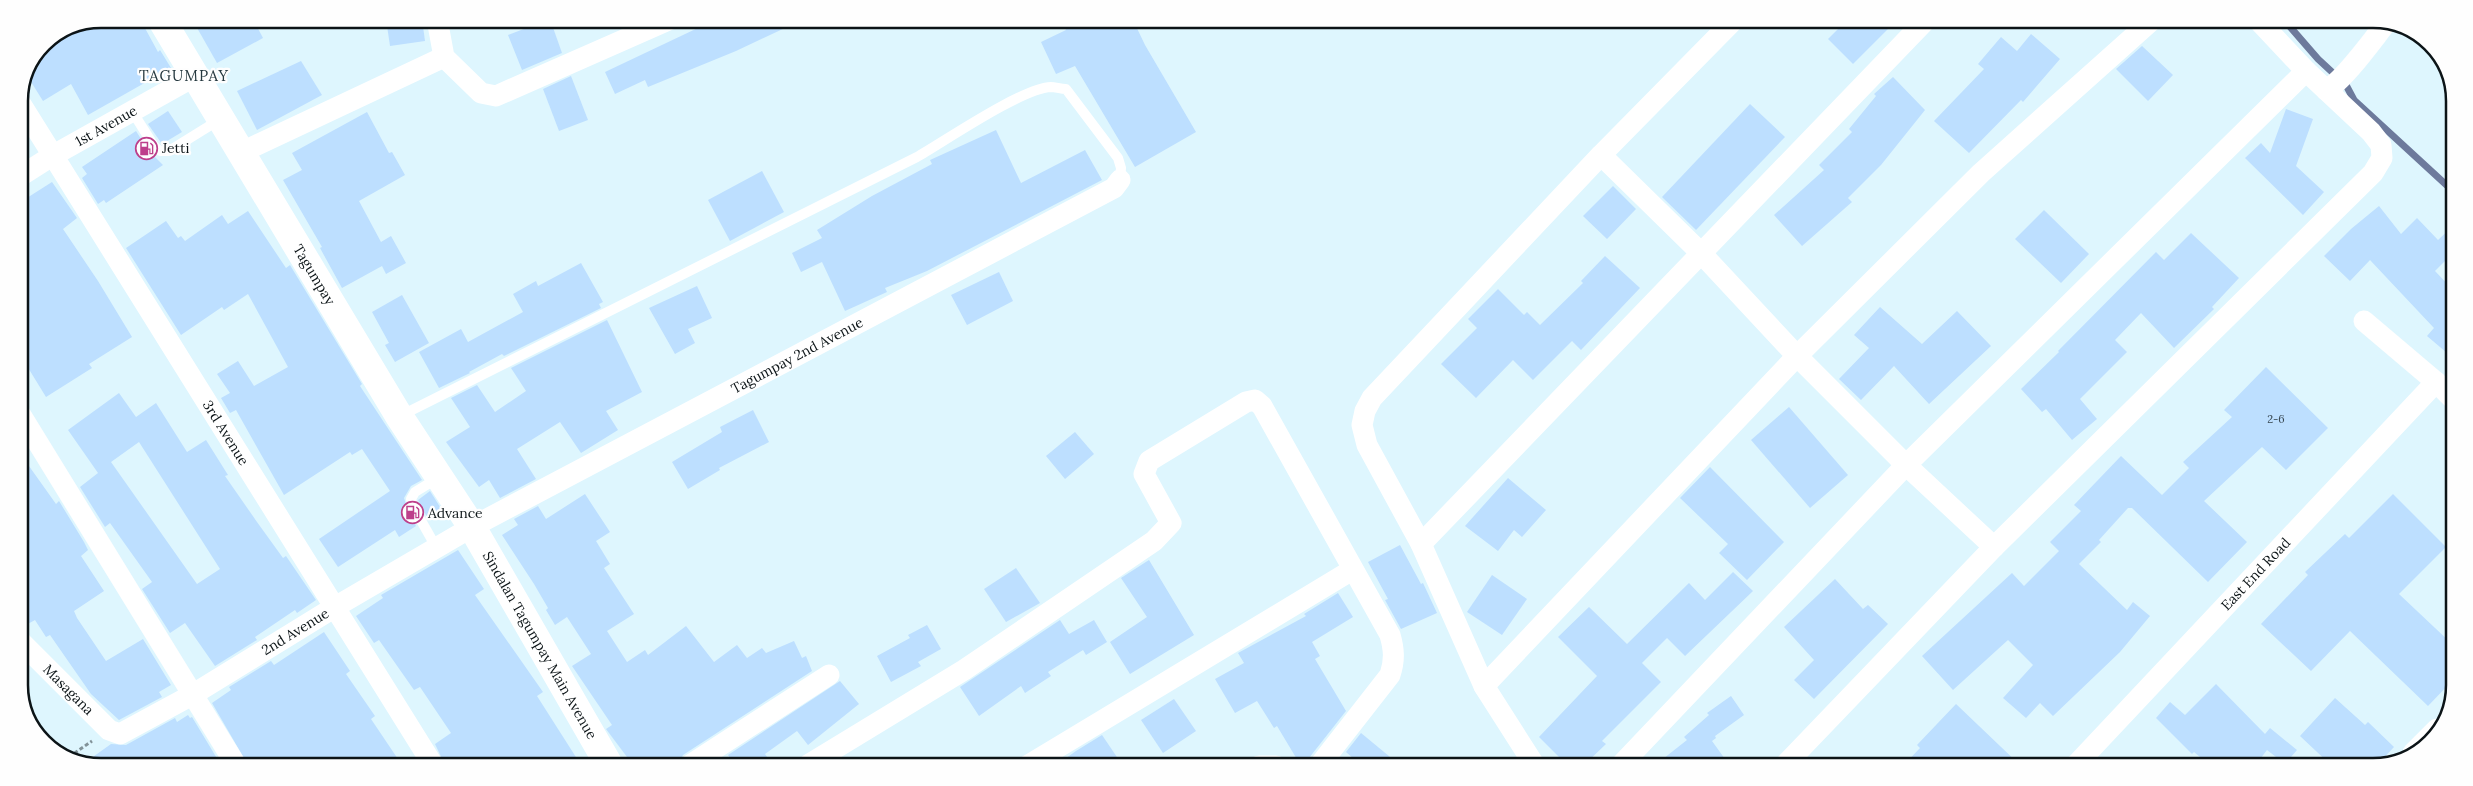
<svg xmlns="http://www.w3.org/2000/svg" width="2473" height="786" viewBox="0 0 2473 786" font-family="Lora,serif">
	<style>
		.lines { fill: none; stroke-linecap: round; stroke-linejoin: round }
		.stream { stroke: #6d7a9c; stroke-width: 7 }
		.building { fill: #bddfff; fill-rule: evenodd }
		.path { stroke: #829399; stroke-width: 3; stroke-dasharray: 4 2.5; stroke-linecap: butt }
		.service { stroke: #fff; stroke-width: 10 }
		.minor { stroke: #fff; stroke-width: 21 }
		.secondary { stroke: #fff; stroke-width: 28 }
		.labels { text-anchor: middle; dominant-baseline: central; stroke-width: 4.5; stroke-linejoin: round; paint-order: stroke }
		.number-label { font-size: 11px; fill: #384751 }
		.street-label { font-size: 14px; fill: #0c1417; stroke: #fefefe }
		.poi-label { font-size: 14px; fill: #0c1417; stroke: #fefefe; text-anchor: start }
		.neighbourhood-label { font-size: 15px; letter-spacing: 1px; fill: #25383f; stroke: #fefefe }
		.rim { fill: none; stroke: #0c1417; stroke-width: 2.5 }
	</style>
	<rect width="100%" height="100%" fill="#def6fe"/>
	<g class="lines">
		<path class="stream" d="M 2285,21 L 2318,59 L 2346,85 L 2354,100 L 2454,192"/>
	</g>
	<g class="building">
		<path d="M 101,19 L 140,19 L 158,52 L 160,50 L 171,68 L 88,115 L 71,84 L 43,101 L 28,77 L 43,43 Z"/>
		<path d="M 192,19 L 253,19 L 263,38 L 217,63 Z"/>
		<path d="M 386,19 L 422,19 L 425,41 L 390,46 Z"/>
		<path d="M 550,19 L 562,53 L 522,70 L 508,35 Z"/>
		<path d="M 700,20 L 802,20 L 736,51 L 648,87 L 645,80 L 615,94 L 605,72 L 702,26 Z"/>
		<path d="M 1062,20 L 1133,20 L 1145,45 L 1196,132 L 1135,167 L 1075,66 L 1056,74 L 1041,42 L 1066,30 Z"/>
		<path d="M 1846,21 L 1896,21 L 1853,64 L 1828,39 Z"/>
		<path d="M 2031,34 L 2060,59 L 2023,102 L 2021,100 L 1969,153 L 1934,121 L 1984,69 L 1978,64 L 2001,37 L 2017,51 Z"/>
		<path d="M 2142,46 L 2173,75 L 2148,101 L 2116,69 Z"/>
		<path d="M 301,61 L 322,95 L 257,130 L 237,91 Z"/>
		<path d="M 571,76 L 588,120 L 559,131 L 543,89 Z"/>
		<path d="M 1893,77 L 1925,110 L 1881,165 L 1848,198 L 1852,202 L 1802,246 L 1774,215 L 1824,170 L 1819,165 L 1852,132 L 1849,129 L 1876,96 L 1874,94 Z"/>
		<path d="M 1750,104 L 1785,137 L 1696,230 L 1662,197 Z"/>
		<path d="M 2286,109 L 2313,119 L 2296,166 L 2324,192 L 2303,215 L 2245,158 L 2261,143 L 2270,153 Z"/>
		<path d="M 168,111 L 182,132 L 162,144 L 148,124 Z"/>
		<path d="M 367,112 L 389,153 L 392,152 L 405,175 L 359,201 L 381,242 L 391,236 L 406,263 L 386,274 L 382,266 L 342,288 L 320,248 L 322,247 L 283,180 L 302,170 L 292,153 Z"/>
		<path d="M 996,130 L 1021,183 L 1085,150 L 1102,180 L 927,271 L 885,288 L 887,292 L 845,311 L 822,262 L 801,272 L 792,253 L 822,238 L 817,230 L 872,196 L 932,164 L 930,160 Z"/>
		<path d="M 136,131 L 148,150 L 163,165 L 106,203 L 104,200 L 98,204 L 82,178 L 87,174 L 82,167 Z"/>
		<path d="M 762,171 L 784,212 L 730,241 L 708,200 Z"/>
		<path d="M 52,182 L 77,218 L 63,229 L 98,281 L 132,337 L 89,364 L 92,368 L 46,397 L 19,353 L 19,203 Z"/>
		<path d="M 1613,186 L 1636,209 L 1607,239 L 1583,216 Z"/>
		<path d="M 2379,206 L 2401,234 L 2417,218 L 2438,240 L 2453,226 L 2453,253 L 2435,271 L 2453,290 L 2453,358 L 2427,336 L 2434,328 L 2370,260 L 2350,281 L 2324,256 L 2351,229 Z"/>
		<path d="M 2044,210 L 2089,254 L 2061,283 L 2015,239 Z"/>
		<path d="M 248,211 L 286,268 L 290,265 L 362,384 L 360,386 L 422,480 L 411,486 L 404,498 L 408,510 L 416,526 L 399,537 L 395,530 L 338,567 L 319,539 L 390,491 L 362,449 L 352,455 L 350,452 L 284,495 L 236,410 L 230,413 L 221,398 L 230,393 L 217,374 L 238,361 L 254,386 L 288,367 L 248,294 L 224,310 L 222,307 L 181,335 L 126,248 L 166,221 L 178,238 L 181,236 L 185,241 L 222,215 L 228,224 Z"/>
		<path d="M 2191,233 L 2239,278 L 2212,307 L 2214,309 L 2174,348 L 2141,313 L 2115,340 L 2127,352 L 2080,399 L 2097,419 L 2072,440 L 2046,409 L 2042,412 L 2021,389 L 2059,352 L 2058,351 L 2156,252 L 2164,260 Z"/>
		<path d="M 1605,256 L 1640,288 L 1581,350 L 1572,341 L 1533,380 L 1513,360 L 1476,398 L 1441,364 L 1477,328 L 1468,319 L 1498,289 L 1524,315 L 1527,312 L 1540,325 L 1583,283 L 1581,281 Z"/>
		<path d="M 581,263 L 603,302 L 599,304 L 601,308 L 504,356 L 502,354 L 469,372 L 470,373 L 439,388 L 419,352 L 461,329 L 468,342 L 523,312 L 513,294 L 536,281 L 538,286 Z"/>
		<path d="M 999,272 L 1013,301 L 967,325 L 951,295 Z"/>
		<path d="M 697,286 L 712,318 L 688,329 L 695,343 L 675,354 L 649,308 Z"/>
		<path d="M 402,295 L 429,343 L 395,362 L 385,345 L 389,343 L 372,312 Z"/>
		<path d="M 1880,307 L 1922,344 L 1957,311 L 1991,346 L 1929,404 L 1894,366 L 1861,400 L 1839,379 L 1869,348 L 1854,335 Z"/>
		<path d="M 607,320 L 642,392 L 606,411 L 618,430 L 581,453 L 560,422 L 517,449 L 536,479 L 500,498 L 489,480 L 479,487 L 446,442 L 470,427 L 451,398 L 477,385 L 495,412 L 526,391 L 511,368 Z"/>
		<path d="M 2266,367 L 2328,428 L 2286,470 L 2262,447 L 2204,501 L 2247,542 L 2208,582 L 2132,508 L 2128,508 L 2099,540 L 2101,542 L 2079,564 L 2127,610 L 2133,602 L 2150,616 L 2120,652 L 2053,716 L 2040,703 L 2026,718 L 2003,698 L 2033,665 L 2008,640 L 1953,690 L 1922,656 L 2012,573 L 2024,586 L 2059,551 L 2050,542 L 2081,511 L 2074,505 L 2121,456 L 2162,495 L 2189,468 L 2183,462 L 2232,417 L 2224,410 Z"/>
		<path d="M 119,393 L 136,417 L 156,403 L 187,452 L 206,440 L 228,475 L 225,476 L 257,522 L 283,558 L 286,556 L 316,600 L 297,613 L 295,610 L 255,637 L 257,640 L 215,666 L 185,623 L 170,633 L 142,589 L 152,582 L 110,523 L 105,527 L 80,487 L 98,473 L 68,430 ZM 139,442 L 220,569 L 197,584 L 111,462 Z"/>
		<path d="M 1789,407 L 1848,475 L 1810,508 L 1751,440 Z"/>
		<path d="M 753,410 L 769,442 L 719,468 L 720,470 L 688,489 L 672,462 L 722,432 L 720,427 Z"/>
		<path d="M 1075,432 L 1094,454 L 1065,479 L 1046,456 Z"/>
		<path d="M 19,452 L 56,504 L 59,501 L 84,542 L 88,550 L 81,556 L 104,591 L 74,611 L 77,618 L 106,661 L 143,639 L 171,685 L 159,692 L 162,697 L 119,720 L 91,694 L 50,635 L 46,637 L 35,620 L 26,625 L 19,613 Z"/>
		<path d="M 1710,467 L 1784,542 L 1747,580 L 1719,553 L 1728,544 L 1680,498 Z"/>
		<path d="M 1508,478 L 1546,510 L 1522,537 L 1514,530 L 1498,551 L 1465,526 Z"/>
		<path d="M 430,491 L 442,510 L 428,519 L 418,500 Z"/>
		<path d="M 585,494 L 610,532 L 596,541 L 610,564 L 604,568 L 634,614 L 607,631 L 627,662 L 645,650 L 648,655 L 686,626 L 714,662 L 737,645 L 747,658 L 762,648 L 766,653 L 794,641 L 802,658 L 806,656 L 812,671 L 683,755 L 678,765 L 633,765 L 606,729 L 612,725 L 572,666 L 591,654 L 567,617 L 555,625 L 546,610 L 548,608 L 534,584 L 502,535 L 518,525 L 514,519 L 538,506 L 546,519 Z"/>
		<path d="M 2393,494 L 2446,547 L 2399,594 L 2452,644 L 2451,682 L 2428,706 L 2350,631 L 2311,671 L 2261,624 L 2308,575 L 2305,572 L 2345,534 L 2349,538 Z"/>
		<path d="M 1400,545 L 1421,584 L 1423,583 L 1437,613 L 1401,629 L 1385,600 L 1388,599 L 1368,562 Z"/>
		<path d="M 458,550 L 484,589 L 475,595 L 543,692 L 537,696 L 581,765 L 445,765 L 435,744 L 451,733 L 420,687 L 414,690 L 379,640 L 374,643 L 356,616 L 383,598 L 381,595 Z"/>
		<path d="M 1149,560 L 1194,635 L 1130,674 L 1110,642 L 1147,617 L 1121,578 Z"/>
		<path d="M 1016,568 L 1040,603 L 1006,622 L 984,589 Z"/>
		<path d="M 1733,572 L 1753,591 L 1685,656 L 1667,638 L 1642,663 L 1661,682 L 1602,741 L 1606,744 L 1583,766 L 1568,766 L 1539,737 L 1597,676 L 1558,637 L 1589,607 L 1627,644 L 1689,583 L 1705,600 Z"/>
		<path d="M 1492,575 L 1527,599 L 1502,635 L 1467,612 Z"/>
		<path d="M 1835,579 L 1863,609 L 1868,605 L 1888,624 L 1814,699 L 1794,680 L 1814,660 L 1784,627 Z"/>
		<path d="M 1338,593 L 1353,617 L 1312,642 L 1320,656 L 1315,659 L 1346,711 L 1309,758 L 1307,765 L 1301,766 L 1277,726 L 1274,728 L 1257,701 L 1235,713 L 1215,679 L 1244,663 L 1238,653 L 1306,616 L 1304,614 Z"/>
		<path d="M 1060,620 L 1069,634 L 1094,620 L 1107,642 L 1086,655 L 1083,650 L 1048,672 L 1051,676 L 1025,693 L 1021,686 L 979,716 L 960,687 Z"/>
		<path d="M 927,625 L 941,649 L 918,662 L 921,666 L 891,682 L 877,656 L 910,638 L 908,635 Z"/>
		<path d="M 324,632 L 350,671 L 346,674 L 375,716 L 371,719 L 402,765 L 248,765 L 212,703 L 231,690 L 229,687 L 271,661 L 274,665 Z"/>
		<path d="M 840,681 L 859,704 L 808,745 L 797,731 L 765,754 L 773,765 L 735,765 L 728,755 Z"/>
		<path d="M 2216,684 L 2265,734 L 2270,728 L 2297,750 L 2285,764 L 2267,750 L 2254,767 L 2212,767 L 2194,752 L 2192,754 L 2156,718 L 2170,702 L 2185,715 Z"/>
		<path d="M 1731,696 L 1744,715 L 1715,736 L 1716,738 L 1712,741 L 1730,766 L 1654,766 L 1687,740 L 1684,737 L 1709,715 L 1707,713 Z"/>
		<path d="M 2335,698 L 2365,725 L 2368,722 L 2394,747 L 2376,766 L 2333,767 L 2300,736 Z"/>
		<path d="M 1174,699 L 1196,731 L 1163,753 L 1141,720 Z"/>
		<path d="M 1956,704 L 2022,767 L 1902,767 L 1920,748 L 1917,745 Z"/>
		<path d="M 188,715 L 190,718 L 192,717 L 221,765 L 83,764 L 111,744 L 126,745 L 175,718 L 177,722 Z"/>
		<path d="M 1361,733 L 1401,766 L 1362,766 L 1346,752 Z"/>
		<path d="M 1102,735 L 1123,766 L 1055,766 L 1076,751 Z"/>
	</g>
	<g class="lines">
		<path class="path" d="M 69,757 L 92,741"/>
		<g class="service">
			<path d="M 132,111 L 154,146 L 160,151 L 169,151 L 219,120"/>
			<path d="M 400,416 L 917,157 C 945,141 1022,88 1051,87 C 1055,87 1061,89 1066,89 L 1118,158 L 1121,168 L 1120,180"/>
			<path d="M 436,547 L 414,508 L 411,499 L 415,492 L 438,478"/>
		</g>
		<g class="minor">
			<path d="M 437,19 L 444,57 L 481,93 L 496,96 L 671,19"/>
			<path d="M 2326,90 C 2343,82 2374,38 2387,22"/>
			<path id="s1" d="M 19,101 L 433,765"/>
			<path d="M 240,153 L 444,57"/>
			<path d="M 1601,155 L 1701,253 L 1797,356 L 1906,465 L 1994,547"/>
			<path id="s2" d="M 19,177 L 52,156 L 195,76"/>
			<path d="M 2364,321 L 2436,382 L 2453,399"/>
			<path d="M 19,412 L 236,765"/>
			<path d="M 1421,544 L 1925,21"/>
			<path id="s3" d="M 19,640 L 109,730 L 120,734 L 192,695 L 335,607 L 472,527 L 1114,188 L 1120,180"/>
			<path d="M 1484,686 L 1421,544 L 1367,445 L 1362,425 L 1365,411 L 1372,398 L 1601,155 L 1733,21"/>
			<path d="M 2413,753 L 2437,729"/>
			<path d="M 690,765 L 829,675"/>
			<path d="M 808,765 L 964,670 L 1154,541 L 1171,523 L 1144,474 L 1149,461 L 1246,402 L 1255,400 L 1262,406 L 1390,635 C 1394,649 1395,660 1390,675 L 1319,766"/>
			<path d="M 1027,766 L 1352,570"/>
			<path d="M 1259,766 L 1276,766"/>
			<path d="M 1535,766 L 1484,686 L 1797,356 L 1981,173 L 2151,21"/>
			<path d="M 1620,766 L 1906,465 L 2306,71"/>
			<path d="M 1783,767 L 1994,547 L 2373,173 L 2382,158 L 2381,145 L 2371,132 L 2306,71 L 2259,21"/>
			<path id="s4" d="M 2074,767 L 2436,382"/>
		</g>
		<path class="secondary" id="s5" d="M 161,19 L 399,416 L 472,527 L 609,765"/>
	</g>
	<defs>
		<symbol id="fuel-ring" viewBox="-11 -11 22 22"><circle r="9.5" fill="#fefefe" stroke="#bd3f8b" stroke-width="1.5"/><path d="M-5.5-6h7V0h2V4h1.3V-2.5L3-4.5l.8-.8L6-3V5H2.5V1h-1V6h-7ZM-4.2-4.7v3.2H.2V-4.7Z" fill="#bd3f8b"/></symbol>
	</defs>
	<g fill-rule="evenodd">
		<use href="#fuel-ring" x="134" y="136" width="25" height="25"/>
		<use href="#fuel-ring" x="400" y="500" width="25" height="25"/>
	</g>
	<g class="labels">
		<g class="number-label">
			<text x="2276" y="419">2-6</text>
		</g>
		<g class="street-label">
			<text stroke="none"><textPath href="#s2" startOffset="101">1st Avenue</textPath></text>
			<text stroke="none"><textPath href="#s5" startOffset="298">Tagumpay</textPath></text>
			<text stroke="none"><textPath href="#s3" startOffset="915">Tagumpay 2nd Avenue</textPath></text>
			<text stroke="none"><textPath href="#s1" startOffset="391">3rd Avenue</textPath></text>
			<text stroke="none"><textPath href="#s4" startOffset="265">East End Road</textPath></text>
			<text stroke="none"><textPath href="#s3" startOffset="342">2nd Avenue</textPath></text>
			<text stroke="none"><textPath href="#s5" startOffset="732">Sindalan Tagumpay Main Avenue</textPath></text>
			<text stroke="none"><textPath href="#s3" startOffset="70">Masagana</textPath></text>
		</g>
		<g class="poi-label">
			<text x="162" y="148">Jetti</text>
			<text x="428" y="513">Advance</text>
		</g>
		<g class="neighbourhood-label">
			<text x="184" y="75">TAGUMPAY</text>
		</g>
	</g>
	<path d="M0 0H2473V786H0ZM101 28H2373A73 73 0 0 1 2446 101V685A73 73 0 0 1 2373 758H101A73 73 0 0 1 28 685V101A73 73 0 0 1 101 28Z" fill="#fefefe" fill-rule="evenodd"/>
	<path class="rim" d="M101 28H2373A73 73 0 0 1 2446 101V685A73 73 0 0 1 2373 758H101A73 73 0 0 1 28 685V101A73 73 0 0 1 101 28Z"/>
</svg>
